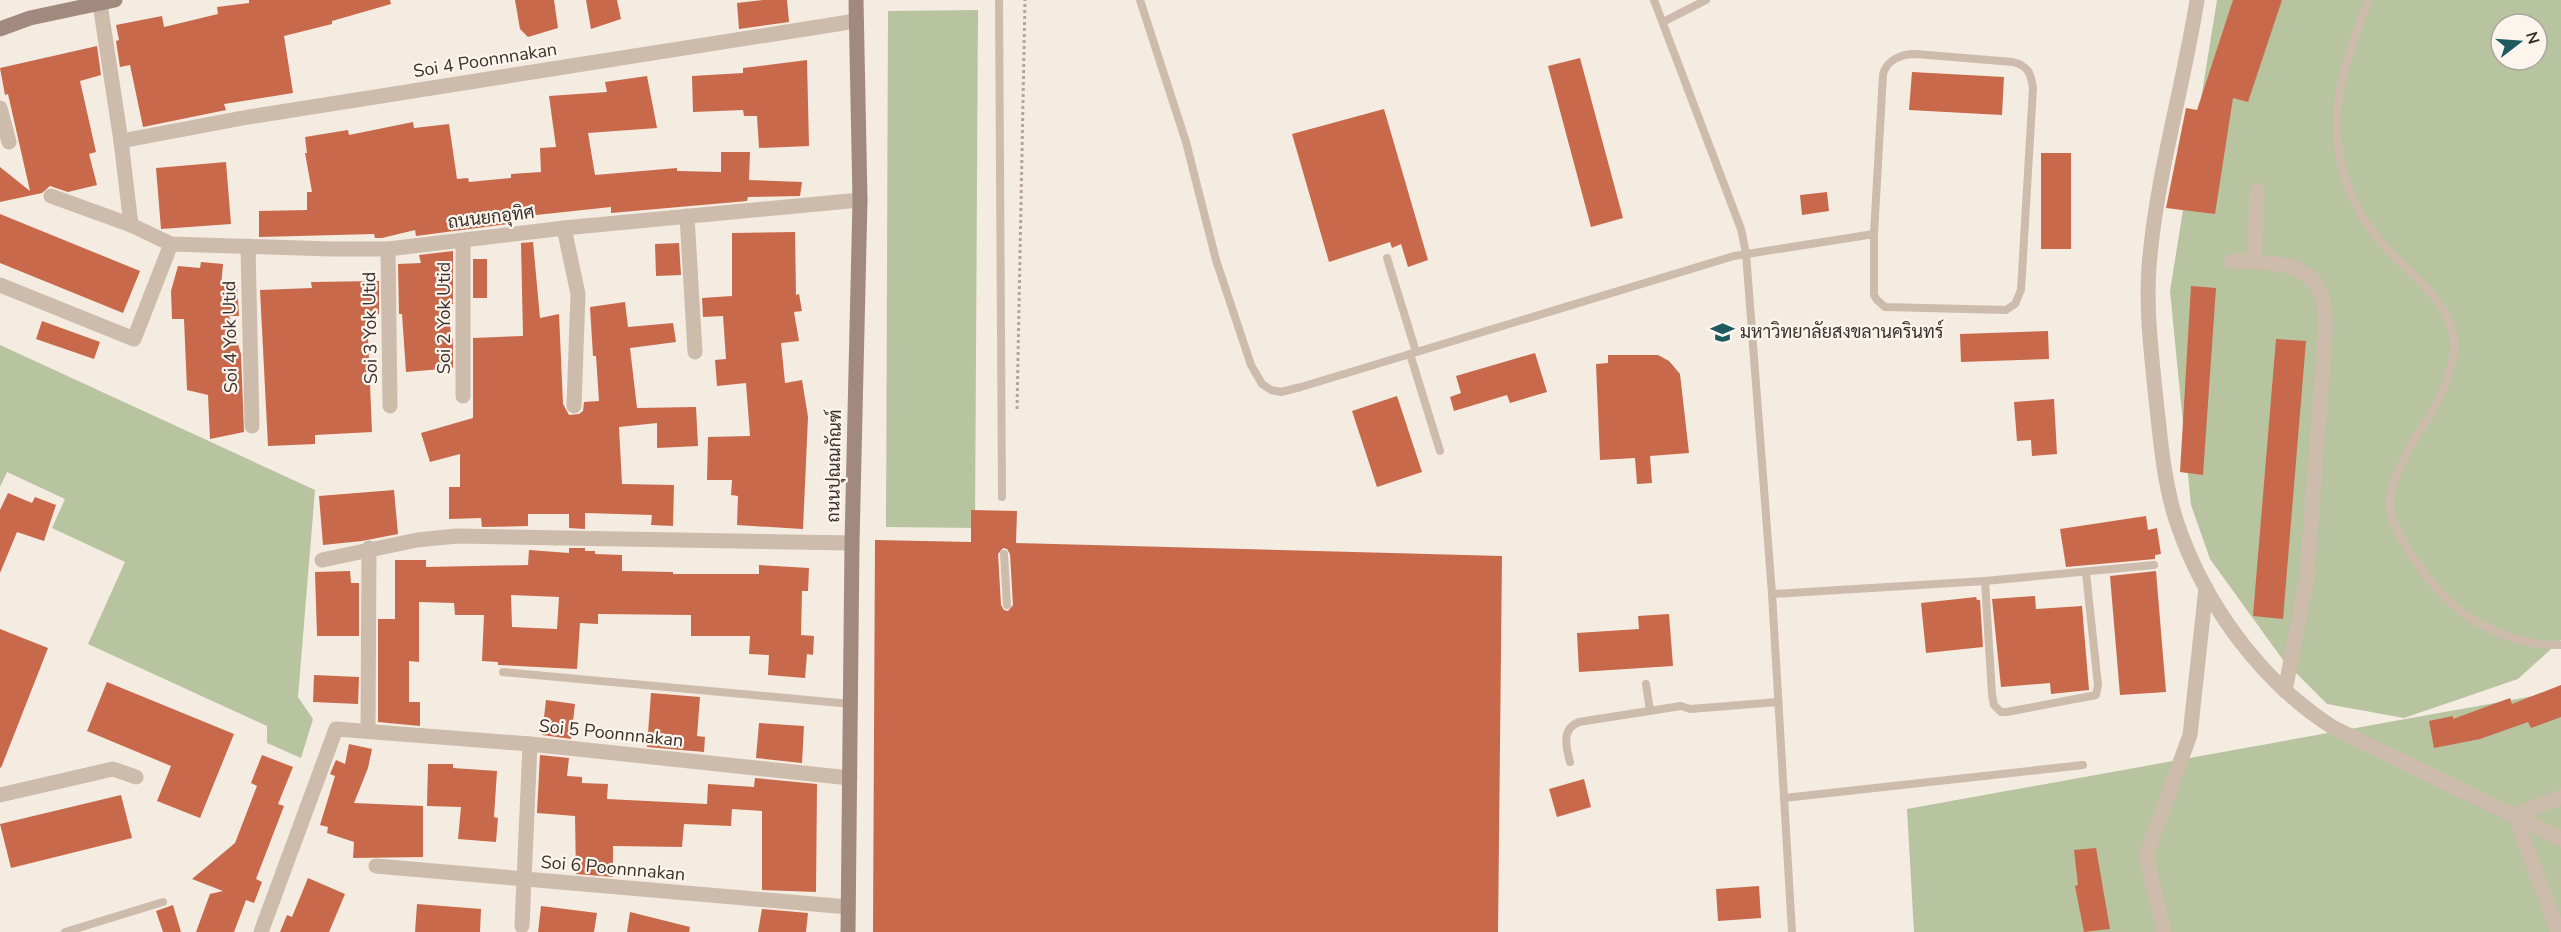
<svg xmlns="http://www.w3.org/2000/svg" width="2561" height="932" viewBox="0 0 2561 932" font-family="'Nunito Sans',Sarabun,sans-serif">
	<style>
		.green { fill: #b8c4a0; fill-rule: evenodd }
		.building { fill: #c8694b; fill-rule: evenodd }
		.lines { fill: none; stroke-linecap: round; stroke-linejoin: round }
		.path { stroke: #b9a596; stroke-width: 3; stroke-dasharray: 3 3; stroke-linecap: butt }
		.lane { stroke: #cdbbac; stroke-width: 8 }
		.street { stroke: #cdbbac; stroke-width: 15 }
		.secondary { stroke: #a18a7d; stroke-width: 15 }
		.labels { text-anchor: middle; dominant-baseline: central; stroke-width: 4.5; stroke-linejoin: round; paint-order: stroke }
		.street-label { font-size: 18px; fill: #3b302b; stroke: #fbf5ee }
		.poi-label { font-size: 18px; fill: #3b302b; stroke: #fbf5ee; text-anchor: start }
	</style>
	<rect width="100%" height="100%" fill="#f4ebe1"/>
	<g class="green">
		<path d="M 2217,0 L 2561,0 L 2561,640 L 2518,679 L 2404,718 L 2327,704 L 2283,660 L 2210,559 L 2191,505 L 2170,291 ZM 2501,24 L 2537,24 L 2537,60 L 2501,60 Z"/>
		<path d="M 978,10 L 975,528 L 886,527 L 888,11 Z"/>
		<path d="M 0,345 L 315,490 L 298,697 L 313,719 L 301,758 L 267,743 L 267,726 L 88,644 L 125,562 L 52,528 L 65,499 L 7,472 L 0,487 Z"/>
		<path d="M 2561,691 L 2561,932 L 1914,932 L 1907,809 Z"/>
	</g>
	<g class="building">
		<path d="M 249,0 L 390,0 L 391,4 L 332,21 L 332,24 L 284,36 L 293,93 L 224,104 L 226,110 L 143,127 L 130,65 L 120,67 L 116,41 L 119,40 L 116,25 L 162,16 L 164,27 L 218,14 L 217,7 L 249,3 Z"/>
		<path d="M 515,0 L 554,0 L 558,28 L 528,37 L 520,29 Z"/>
		<path d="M 586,0 L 617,0 L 621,19 L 591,29 Z"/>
		<path d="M 763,0 L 787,0 L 789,22 L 739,29 L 737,3 Z"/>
		<path d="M 2233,0 L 2282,0 L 2248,102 L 2233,98 L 2215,214 L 2166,208 L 2186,108 L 2197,110 Z"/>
		<path d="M 97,46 L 101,75 L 80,81 L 96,152 L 89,154 L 97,185 L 68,192 L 50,186 L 42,193 L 0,202 L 0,167 L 30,191 L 8,94 L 5,95 L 0,68 Z"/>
		<path d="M 1580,58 L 1623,218 L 1591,227 L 1548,66 Z"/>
		<path d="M 807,60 L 809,146 L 759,148 L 757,116 L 744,116 L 743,110 L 693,112 L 692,76 L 743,73 L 743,68 Z"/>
		<path d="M 1912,72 L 2004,77 L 2002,115 L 1909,110 Z"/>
		<path d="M 647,76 L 657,128 L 588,133 L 595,175 L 677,168 L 677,171 L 721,172 L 721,152 L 750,152 L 749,180 L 802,182 L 800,196 L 748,197 L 747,201 L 611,213 L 611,207 L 507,218 L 508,224 L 416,236 L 415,230 L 382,238 L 375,238 L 374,234 L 259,237 L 259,211 L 307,210 L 307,192 L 312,192 L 305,153 L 307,153 L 305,137 L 348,130 L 349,135 L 413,122 L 414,128 L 449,124 L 457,179 L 468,178 L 469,182 L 511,178 L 511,174 L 541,172 L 540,148 L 556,147 L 549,96 L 607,92 L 605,82 Z"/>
		<path d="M 1384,109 L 1428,260 L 1408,267 L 1401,244 L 1392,248 L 1390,242 L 1329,262 L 1292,134 Z"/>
		<rect x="2041" y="153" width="30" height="96"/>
		<path d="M 226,162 L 231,224 L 161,229 L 156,168 Z"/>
		<path d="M 1827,192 L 1829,211 L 1802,215 L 1800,195 Z"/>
		<path d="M 0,214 L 140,271 L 123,313 L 0,263 Z"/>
		<path d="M 795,232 L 796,295 L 799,294 L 802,311 L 794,312 L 799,341 L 781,343 L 785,383 L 802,380 L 808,417 L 803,529 L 737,525 L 738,496 L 731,495 L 732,480 L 707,480 L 708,437 L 750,436 L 746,383 L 717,386 L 715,360 L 726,359 L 723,316 L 703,317 L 702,298 L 732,296 L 732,233 Z"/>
		<path d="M 533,242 L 540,318 L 559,314 L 563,404 L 569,415 L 579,414 L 583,411 L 584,402 L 599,401 L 596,356 L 593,356 L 590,307 L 625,302 L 628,327 L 673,323 L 676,342 L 630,348 L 637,408 L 696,407 L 698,446 L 657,448 L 657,423 L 619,427 L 622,484 L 674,485 L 673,526 L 651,525 L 652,515 L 585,513 L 585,529 L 569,528 L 569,514 L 528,514 L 528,526 L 482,527 L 481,518 L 449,519 L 449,487 L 460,487 L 460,454 L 430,462 L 421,433 L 473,418 L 473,338 L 523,336 L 521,243 Z"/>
		<path d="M 679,243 L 681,275 L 656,276 L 655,244 Z"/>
		<path d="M 453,251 L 453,304 L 449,304 L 451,339 L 453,338 L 453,368 L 406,372 L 402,314 L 399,314 L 398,264 L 421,263 L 419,255 Z"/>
		<rect x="473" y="259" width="14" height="39"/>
		<path d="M 201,262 L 223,264 L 221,286 L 237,286 L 239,316 L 229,316 L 241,354 L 244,432 L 210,439 L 208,395 L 187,390 L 184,319 L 172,319 L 171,291 L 178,266 L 200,268 Z"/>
		<path d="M 379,281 L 379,314 L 367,314 L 372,432 L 315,435 L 315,444 L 268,446 L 260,290 L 312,288 L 311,282 Z"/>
		<path d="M 2191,286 L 2216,288 L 2203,475 L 2180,472 Z"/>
		<path d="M 42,321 L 100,342 L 94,359 L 36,339 Z"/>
		<path d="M 2048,331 L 2049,359 L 1961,362 L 1960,334 Z"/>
		<path d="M 2276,339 L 2306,341 L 2283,619 L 2253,616 Z"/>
		<path d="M 1535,353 L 1547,392 L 1510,403 L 1507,395 L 1454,411 L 1450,397 L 1461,393 L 1456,376 Z"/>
		<path d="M 1608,355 L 1658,355 L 1669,361 L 1680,374 L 1689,453 L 1650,456 L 1652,483 L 1637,484 L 1635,458 L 1600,460 L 1596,364 L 1608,363 Z"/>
		<path d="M 1397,396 L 1422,472 L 1377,487 L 1352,411 Z"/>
		<path d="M 2054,399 L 2057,454 L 2032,456 L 2031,440 L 2017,441 L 2014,402 Z"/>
		<path d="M 394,490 L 398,534 L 362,541 L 323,545 L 319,496 Z"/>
		<path d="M 8,493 L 32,503 L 35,497 L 56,505 L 44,541 L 17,532 L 0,573 L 0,510 Z"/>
		<path d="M 971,510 L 1017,511 L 1016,543 L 1502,556 L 1498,932 L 873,932 L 875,540 L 971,542 ZM 1003,548 L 1007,549 L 1010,554 L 1013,605 L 1008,611 L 1004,610 L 1001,605 L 998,554 Z"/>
		<path d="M 2146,516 L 2148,530 L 2157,528 L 2161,554 L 2155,555 L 2155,559 L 2066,567 L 2060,529 Z"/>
		<path d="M 569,548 L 585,548 L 585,551 L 595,551 L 595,554 L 622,555 L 622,571 L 673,572 L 673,574 L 759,574 L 759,565 L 809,568 L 808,591 L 802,591 L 801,635 L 814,636 L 813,655 L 807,654 L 805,678 L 768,675 L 769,655 L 749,654 L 750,636 L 691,636 L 691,615 L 598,614 L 598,624 L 580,623 L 577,669 L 498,665 L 498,662 L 482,661 L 484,615 L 455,615 L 454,603 L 419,602 L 419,662 L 409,661 L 409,702 L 420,702 L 420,726 L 378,722 L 378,619 L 395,619 L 395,560 L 426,560 L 426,567 L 528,565 L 529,550 L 569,553 ZM 511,595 L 559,597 L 557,629 L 512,627 Z"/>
		<path d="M 350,571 L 351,583 L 359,583 L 359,636 L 317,636 L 315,572 Z"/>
		<path d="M 2156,571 L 2166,692 L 2120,695 L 2110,576 Z"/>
		<path d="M 2035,596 L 2036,609 L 2082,606 L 2089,690 L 2051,694 L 2050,683 L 2001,687 L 1992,599 Z"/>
		<path d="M 1976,597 L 1977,600 L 1980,600 L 1983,647 L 1926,653 L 1921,603 Z"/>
		<path d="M 1669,614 L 1673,666 L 1579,672 L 1577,633 L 1639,629 L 1638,616 Z"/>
		<path d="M 0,629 L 48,648 L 1,768 L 0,767 Z"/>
		<path d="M 314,675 L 359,677 L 358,704 L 313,702 Z"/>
		<path d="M 107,682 L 234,734 L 200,818 L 157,801 L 171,766 L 87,731 Z"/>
		<path d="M 2561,685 L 2561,717 L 2531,728 L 2528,722 L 2480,739 L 2434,748 L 2429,721 L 2453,716 L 2453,719 L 2510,698 L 2512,704 Z"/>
		<path d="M 651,693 L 700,697 L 697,736 L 705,737 L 704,752 L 647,747 Z"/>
		<path d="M 546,700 L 575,704 L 571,739 L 542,735 Z"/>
		<path d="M 759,723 L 804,726 L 802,763 L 756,758 Z"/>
		<path d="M 349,744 L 372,749 L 368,768 L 354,803 L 423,806 L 423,857 L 353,858 L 354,842 L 327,833 L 328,827 L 320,825 L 335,776 L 330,774 L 336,760 L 345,764 Z"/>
		<path d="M 262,755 L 293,767 L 278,804 L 284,806 L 256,879 L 262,882 L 254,903 L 246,900 L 234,932 L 196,932 L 210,894 L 223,891 L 192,879 L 235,843 L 257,786 L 251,783 Z"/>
		<path d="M 540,755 L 569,758 L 567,776 L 582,777 L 582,783 L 608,784 L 607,799 L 707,804 L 708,784 L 754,787 L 755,778 L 817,784 L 816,892 L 762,890 L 762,811 L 732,809 L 731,826 L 684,824 L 682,847 L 613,846 L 613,877 L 576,874 L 575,816 L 537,813 Z"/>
		<path d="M 428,764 L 453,764 L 453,768 L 497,771 L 494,817 L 498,818 L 496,842 L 458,839 L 461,807 L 427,806 Z"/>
		<path d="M 1584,779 L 1591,807 L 1557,817 L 1549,789 Z"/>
		<path d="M 121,795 L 132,838 L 11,868 L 0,824 Z"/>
		<path d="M 2096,848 L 2110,929 L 2084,932 L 2075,886 L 2078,885 L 2074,850 Z"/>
		<path d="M 308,878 L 345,894 L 329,932 L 280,932 L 287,915 L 292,917 Z"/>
		<path d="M 1759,886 L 1761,918 L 1718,921 L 1716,889 Z"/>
		<path d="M 417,904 L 481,909 L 480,932 L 415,932 Z"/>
		<path d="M 173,905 L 181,932 L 163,932 L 156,911 Z"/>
		<path d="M 541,906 L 597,913 L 594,932 L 538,932 Z"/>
		<path d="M 762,909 L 808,913 L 806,932 L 758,932 Z"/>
		<path d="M 630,912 L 690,927 L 689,932 L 627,932 Z"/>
	</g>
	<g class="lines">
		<path class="path" d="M 1017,409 L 1025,0"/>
		<g class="lane">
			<path d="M 999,0 L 1002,497"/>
			<path d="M 1140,0 L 1186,142 L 1216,260 L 1251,365 L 1262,384 L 1271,390 L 1281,392 L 1301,387 L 1734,256 L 1874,234"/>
			<path d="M 1654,0 L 1741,229 L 1746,253 L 1772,594 L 1792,932"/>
			<path d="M 2368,0 C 2357,33 2341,70 2338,105 C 2332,170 2355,219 2401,263 C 2423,284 2450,307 2454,340 C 2456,357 2448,376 2442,392 C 2433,413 2419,431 2408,451 C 2400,466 2388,489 2390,507 C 2392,533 2425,576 2443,595 C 2472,626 2518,646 2561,645"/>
			<path d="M 1663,22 L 1706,0"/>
			<path d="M 1916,54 L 2013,62 C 2028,66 2031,73 2033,88 L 2021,290 L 2015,304 L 2006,310 L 1885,307 L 1877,300 L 1874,295 L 1874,234 L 1883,75 C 1886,60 1901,54 1916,54 Z"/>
			<path d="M 1387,258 L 1416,352"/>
			<path d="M 1410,354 L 1440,451"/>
			<path d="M 1004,554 L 1007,605"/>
			<path d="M 1985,581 L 1992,695 L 1994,705 L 2001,712 L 2007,712 L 2096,695 L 2098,685 L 2086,573"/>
			<path d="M 1772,594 L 1985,581 L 2154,565"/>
			<path d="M 503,672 L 851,704"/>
			<path d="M 1646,684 L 1650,711"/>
			<path d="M 1570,762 C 1566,747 1561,729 1579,722 L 1681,706 L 1690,709 L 1778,702"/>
			<path d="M 1784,798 L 2083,765"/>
			<path d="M 65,932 L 163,902"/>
		</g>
		<g class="street">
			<path d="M 2197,0 C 2183,89 2156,177 2149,267 C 2146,308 2151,350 2155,390 C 2160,434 2163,481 2177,523 C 2205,605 2261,682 2334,728 L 2561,839"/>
			<path d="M 100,4 L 121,141 L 131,225"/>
			<path d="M 0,108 L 9,142"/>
			<path d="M 121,141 L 248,117 L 856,21"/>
			<path d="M 51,196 L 131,225 L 171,244 L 330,249 L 388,249 L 564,228 L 860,200"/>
			<path d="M 687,216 L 695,352"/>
			<path d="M 564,228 L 578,294 L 574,406"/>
			<path d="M 463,241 L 463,396"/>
			<path d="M 248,246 L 252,426"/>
			<path d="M 388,249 L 390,406"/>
			<path d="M 2232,261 C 2293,263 2329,264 2325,335 L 2307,577 L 2285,691"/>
			<path d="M 2254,262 L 2257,190"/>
			<path d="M 0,285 L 134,339 L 171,244"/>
			<path d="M 322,560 L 417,540 L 457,536 L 852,543"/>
			<path d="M 368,731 L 369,548"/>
			<path d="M 0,795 L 113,769 L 136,777"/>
			<path d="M 376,866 L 848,907"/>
			<path d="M 522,926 L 530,744"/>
			<path d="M 261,932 L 336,729 L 530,744 L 850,778"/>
			<path d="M 2164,932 L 2146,856 L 2190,735 L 2206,588"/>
			<path d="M 2558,932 L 2515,815 L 2561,797"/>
		</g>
		<g class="secondary">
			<path d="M 0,29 L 30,18 L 115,0"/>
			<path d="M 848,932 L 852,543 L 860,200 L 856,0"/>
		</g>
	</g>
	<defs>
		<symbol id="university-bare" viewBox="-9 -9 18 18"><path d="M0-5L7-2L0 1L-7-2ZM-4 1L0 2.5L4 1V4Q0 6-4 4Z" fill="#1f5a5e" stroke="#fbf5ee" stroke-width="2.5" paint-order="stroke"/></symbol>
	</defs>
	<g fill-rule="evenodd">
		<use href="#university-bare" x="1706" y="316" width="33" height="33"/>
	</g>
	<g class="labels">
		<g class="street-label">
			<text transform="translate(485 60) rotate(-9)">Soi 4 Poonnnakan</text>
			<text transform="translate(491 217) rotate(-7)">ถนนยกอุทิศ</text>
			<text transform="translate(444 318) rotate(-90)">Soi 2 Yok Utid</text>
			<text transform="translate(370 328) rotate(-91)">Soi 3 Yok Utid</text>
			<text transform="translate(230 337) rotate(-91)">Soi 4 Yok Utid</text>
			<text transform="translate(834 466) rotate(-89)">ถนนปุณณกัณฑ์</text>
			<text transform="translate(611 733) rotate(6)">Soi 5 Poonnnakan</text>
			<text transform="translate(613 868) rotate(5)">Soi 6 Poonnnakan</text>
		</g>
		<g class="poi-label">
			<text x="1740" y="332">มหาวิทยาลัยสงขลานครินทร์</text>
		</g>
	</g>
	<g transform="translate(2519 42) rotate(73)"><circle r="28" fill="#fbf5ee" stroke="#aea6a0" stroke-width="1.5"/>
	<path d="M0-4.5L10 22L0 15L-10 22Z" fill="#1f5a5e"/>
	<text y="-9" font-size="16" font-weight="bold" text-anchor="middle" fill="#3b302b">N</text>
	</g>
</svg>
